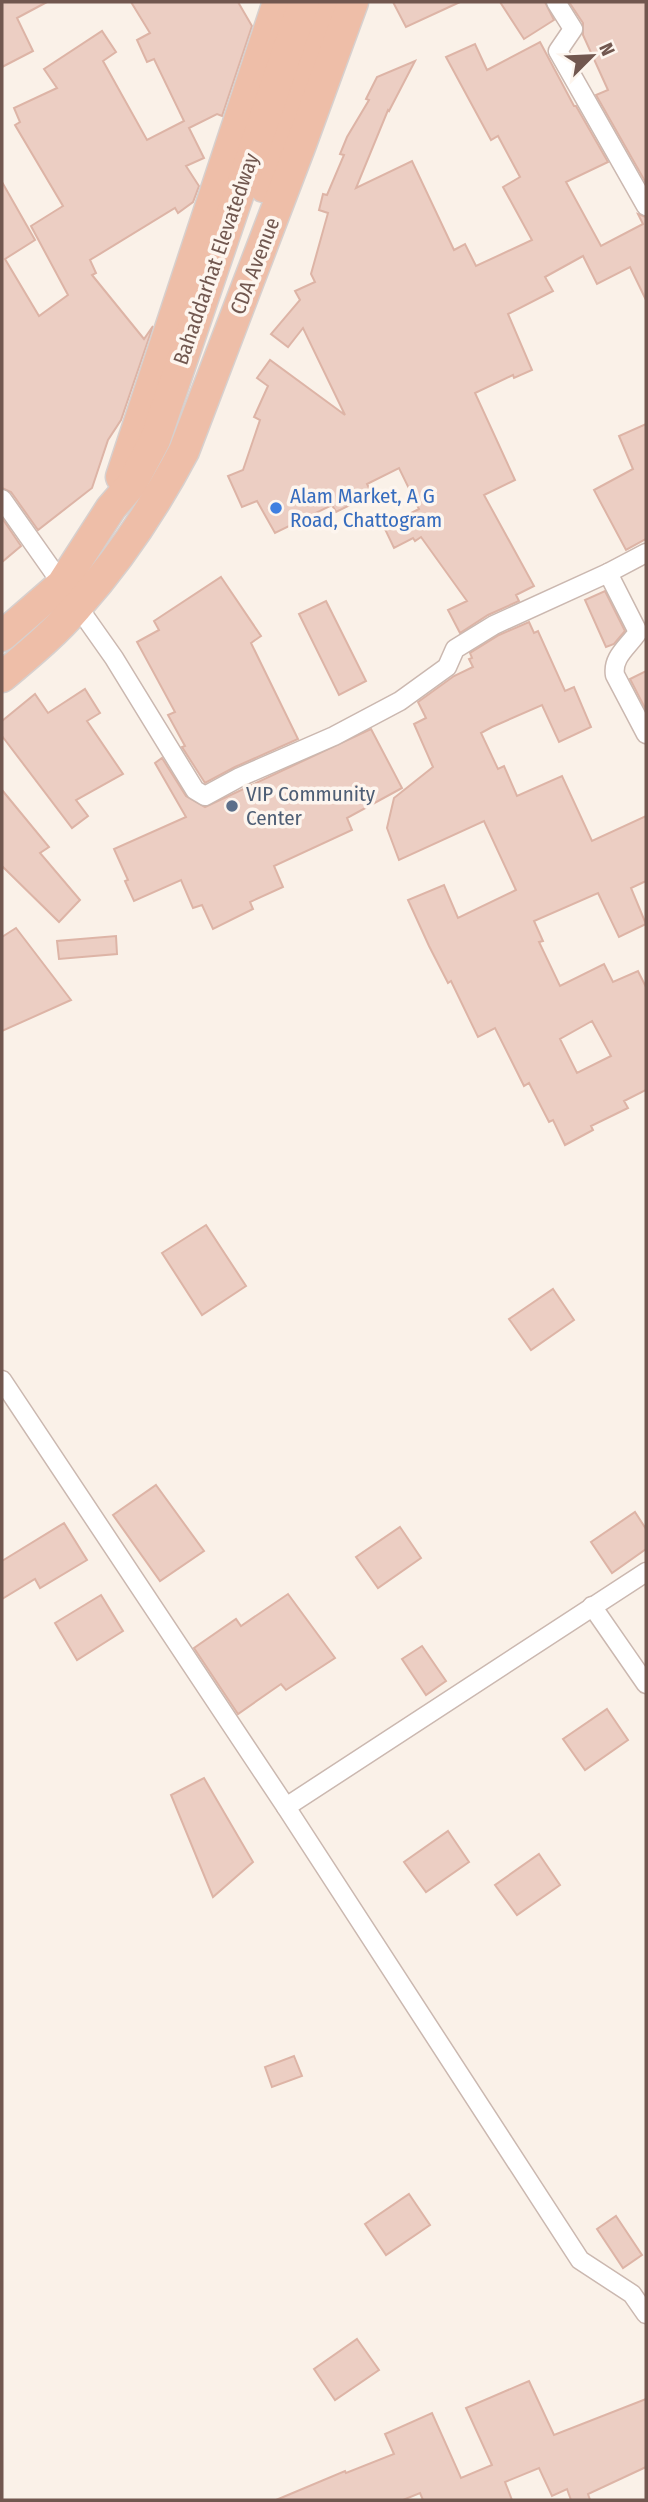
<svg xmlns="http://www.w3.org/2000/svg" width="648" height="2502" viewBox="0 0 648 2502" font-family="'Fira Sans Condensed',sans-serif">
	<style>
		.building { fill: #eccec3; stroke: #ddb4a6; stroke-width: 2; fill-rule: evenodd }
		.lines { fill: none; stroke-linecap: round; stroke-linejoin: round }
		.minor-casing { stroke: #cbb8b0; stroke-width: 21 }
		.trunk-casing { stroke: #d7d0ce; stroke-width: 33 }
		.minor { stroke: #fff; stroke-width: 18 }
		.trunk { stroke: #eebea8; stroke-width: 30 }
		.shop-dot { fill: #3f7fe0; stroke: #fdf5ee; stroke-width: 2.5 }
		.service-dot { fill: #5c6f8a; stroke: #fdf5ee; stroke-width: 2.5 }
		.labels { text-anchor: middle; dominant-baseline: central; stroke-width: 7; stroke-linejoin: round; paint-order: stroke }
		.street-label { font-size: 21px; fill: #71574f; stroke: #fdf5ee }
		.shop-label { font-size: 21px; fill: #366cbe; stroke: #fdf5ee; text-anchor: start }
		.service-label { font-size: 21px; fill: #4e5e75; stroke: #fdf5ee; text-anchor: start }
	</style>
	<rect width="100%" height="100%" fill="#faf1e8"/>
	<g class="building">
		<path d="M 2,2 L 47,2 L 17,18 L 33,51 L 2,67 Z"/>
		<path d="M 131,2 L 238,2 L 252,26 L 222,116 L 217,114 L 189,128 L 204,158 L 186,166 L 199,186 L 193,202 L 178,213 L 175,208 L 90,260 L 96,273 L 92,275 L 144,339 L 153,326 L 121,420 L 108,440 L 92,488 L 38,530 L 11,492 L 2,488 L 2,182 L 35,240 L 5,259 L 39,316 L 68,295 L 31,226 L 63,206 L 15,125 L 20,122 L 14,108 L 57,88 L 44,69 L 102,31 L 116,52 L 103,61 L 147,140 L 184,121 L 154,59 L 147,62 L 137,40 L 150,33 Z"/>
		<path d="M 393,2 L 460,2 L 406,27 Z"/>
		<path d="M 500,2 L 545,2 L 554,20 L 524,39 Z"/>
		<path d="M 569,2 L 646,2 L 646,183 L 596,95 L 608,90 L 583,35 L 583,23 Z"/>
		<path d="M 540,42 L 574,106 L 576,106 L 608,162 L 566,182 L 601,246 L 643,224 L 638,214 L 646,217 L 646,300 L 630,267 L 597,284 L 583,256 L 545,277 L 553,291 L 508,314 L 532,370 L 514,378 L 513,375 L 475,393 L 515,480 L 484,495 L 534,586 L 516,595 L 519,601 L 488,615 L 460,633 L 448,610 L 467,601 L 421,537 L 415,541 L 413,538 L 394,548 L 384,527 L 419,509 L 399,468 L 367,484 L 372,494 L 336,512 L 332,505 L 275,533 L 257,501 L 242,507 L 228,476 L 243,470 L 260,420 L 254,417 L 268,386 L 257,378 L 270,360 L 345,415 L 303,328 L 288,347 L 271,334 L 300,300 L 295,291 L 315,282 L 311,274 L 328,213 L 319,210 L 323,194 L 327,195 L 344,155 L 340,154 L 347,137 L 369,100 L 366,99 L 377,77 L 415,61 L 389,111 L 388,110 L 356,188 L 412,161 L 454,250 L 465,244 L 476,266 L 532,240 L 503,187 L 520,177 L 498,136 L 491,140 L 446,57 L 475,44 L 487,70 Z"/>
		<path d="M 646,424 L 646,539 L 626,550 L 594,490 L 633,469 L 619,436 Z"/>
		<path d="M 2,518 L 21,546 L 2,562 Z"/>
		<path d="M 221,577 L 261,636 L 251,643 L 298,739 L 235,767 L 205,783 L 182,747 L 185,746 L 168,715 L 175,712 L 137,642 L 159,630 L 154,621 Z"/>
		<path d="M 605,591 L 625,631 L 614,644 L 606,647 L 585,600 Z"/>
		<path d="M 326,601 L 366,681 L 339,695 L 299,614 Z"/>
		<path d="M 529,622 L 534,633 L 538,631 L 565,691 L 574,687 L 591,727 L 559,742 L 542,705 L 492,727 L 481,733 L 498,769 L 504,766 L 517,796 L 562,776 L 592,841 L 646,816 L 646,881 L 631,888 L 646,924 L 619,937 L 598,893 L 534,921 L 543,941 L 539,942 L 560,986 L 604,964 L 613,982 L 638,971 L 646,987 L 646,1090 L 624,1101 L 628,1108 L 591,1126 L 593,1130 L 565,1145 L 553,1120 L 549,1122 L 529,1083 L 524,1086 L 495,1028 L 478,1037 L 451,981 L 448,983 L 429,946 L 408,900 L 444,885 L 458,918 L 516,890 L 484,821 L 399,860 L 387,828 L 394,798 L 433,767 L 414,724 L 426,718 L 418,702 L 454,676 L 473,667 L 469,659 L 472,658 L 470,653 L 499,635 ZM 592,1021 L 611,1056 L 577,1073 L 560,1039 Z"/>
		<path d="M 646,671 L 646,710 L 630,679 Z"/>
		<path d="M 85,689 L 100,713 L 87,721 L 123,774 L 76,800 L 88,816 L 72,828 L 2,736 L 2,721 L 35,694 L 48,713 Z"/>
		<path d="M 371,729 L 402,788 L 347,818 L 352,830 L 274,866 L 283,887 L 250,902 L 253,909 L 213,929 L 202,905 L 193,908 L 181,880 L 134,901 L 125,881 L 128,880 L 114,849 L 186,817 L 155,763 L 162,758 L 186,796 L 205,807 Z"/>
		<path d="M 2,790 L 49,847 L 40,853 L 80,900 L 59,922 L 2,866 Z"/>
		<path d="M 16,928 L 71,1000 L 2,1031 L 2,937 Z"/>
		<path d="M 116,936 L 117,954 L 59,959 L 57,941 Z"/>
		<path d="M 206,1225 L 246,1286 L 202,1315 L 162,1253 Z"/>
		<path d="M 553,1289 L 574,1320 L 531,1350 L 509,1319 Z"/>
		<path d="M 156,1485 L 204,1551 L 160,1581 L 113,1515 Z"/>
		<path d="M 635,1512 L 646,1529 L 646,1549 L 612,1573 L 591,1542 Z"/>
		<path d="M 64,1523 L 87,1560 L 40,1588 L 35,1579 L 2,1599 L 2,1561 Z"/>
		<path d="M 400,1527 L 421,1558 L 378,1588 L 356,1557 Z"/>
		<path d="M 288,1594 L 335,1658 L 286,1690 L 281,1684 L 238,1714 L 194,1648 L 236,1619 L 241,1626 Z"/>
		<path d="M 101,1595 L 123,1631 L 77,1660 L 55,1623 Z"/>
		<path d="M 422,1646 L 446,1681 L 426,1695 L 402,1659 Z"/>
		<path d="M 607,1709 L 628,1740 L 585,1770 L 563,1739 Z"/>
		<path d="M 204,1778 L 253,1862 L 213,1897 L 171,1795 Z"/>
		<path d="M 448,1831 L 469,1862 L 426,1892 L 404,1862 Z"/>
		<path d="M 539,1854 L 560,1885 L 517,1915 L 495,1885 Z"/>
		<path d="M 294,2056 L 302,2076 L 272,2087 L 265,2067 Z"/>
		<path d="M 409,2194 L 430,2225 L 386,2255 L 365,2224 Z"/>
		<path d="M 616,2216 L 642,2255 L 623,2268 L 597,2229 Z"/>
		<path d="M 357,2339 L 379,2370 L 335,2400 L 314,2369 Z"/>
		<path d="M 529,2381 L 554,2435 L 646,2399 L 646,2467 L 588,2494 L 590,2500 L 571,2500 L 567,2489 L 552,2496 L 539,2468 L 505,2482 L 512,2500 L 423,2500 L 420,2493 L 403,2500 L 276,2500 L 345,2471 L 346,2473 L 394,2454 L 385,2434 L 432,2413 L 461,2478 L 492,2465 L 466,2408 Z"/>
	</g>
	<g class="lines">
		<defs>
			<g id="minor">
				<path d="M 556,2 L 573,29 L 558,51 L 646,206"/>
				<path d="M 2,499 L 62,584"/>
				<path d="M 608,573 L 638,632 C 628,647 612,657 615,675 L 646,734"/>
				<path d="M 78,607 L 114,658 L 195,790 L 205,796 L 240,777 L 334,736 L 400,701 L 447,667 L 455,649 L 494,625 L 608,573 L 646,553"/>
				<path d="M 2,1380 L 286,1807 L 580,2260 L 632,2294 L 646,2314"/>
				<path d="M 592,1606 L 646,1684"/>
				<path d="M 286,1807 L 646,1572"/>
			</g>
			<g id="trunk">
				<path d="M 264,187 L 328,2"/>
				<path d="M 121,477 L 278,2"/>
				<path d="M 2,636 L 62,584 L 111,508 L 131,485 L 155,440 L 304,2"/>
				<path d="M 2,677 C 28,655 55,633 77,607 C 119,560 155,506 184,451 L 300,147 L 353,2"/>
			</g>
		</defs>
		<use href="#minor" class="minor-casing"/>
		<use href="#trunk" class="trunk-casing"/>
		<use href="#minor" class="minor"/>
		<use href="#trunk" class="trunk"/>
	</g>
	<circle class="shop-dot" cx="276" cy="508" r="7"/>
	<circle class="service-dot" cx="232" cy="806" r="7"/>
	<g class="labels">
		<g class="street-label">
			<text transform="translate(216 259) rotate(-71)">Bahaddarhat Elevatedway</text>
			<text transform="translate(255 266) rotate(-69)">CDA Avenue</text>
		</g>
		<g class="shop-label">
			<text x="290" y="496">Alam Market, A G<tspan x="290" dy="24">Road, Chattogram</tspan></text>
		</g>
		<g class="service-label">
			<text x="246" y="794">VIP Community<tspan x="246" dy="24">Center</tspan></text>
		</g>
	</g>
	<rect width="648" height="2502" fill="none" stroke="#71574f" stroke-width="7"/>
	<g transform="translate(592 56) rotate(66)" stroke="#fdf5ee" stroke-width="5" paint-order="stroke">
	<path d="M0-5L12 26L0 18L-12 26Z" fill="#71574f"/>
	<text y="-10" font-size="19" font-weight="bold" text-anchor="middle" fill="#71574f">N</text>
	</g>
</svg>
